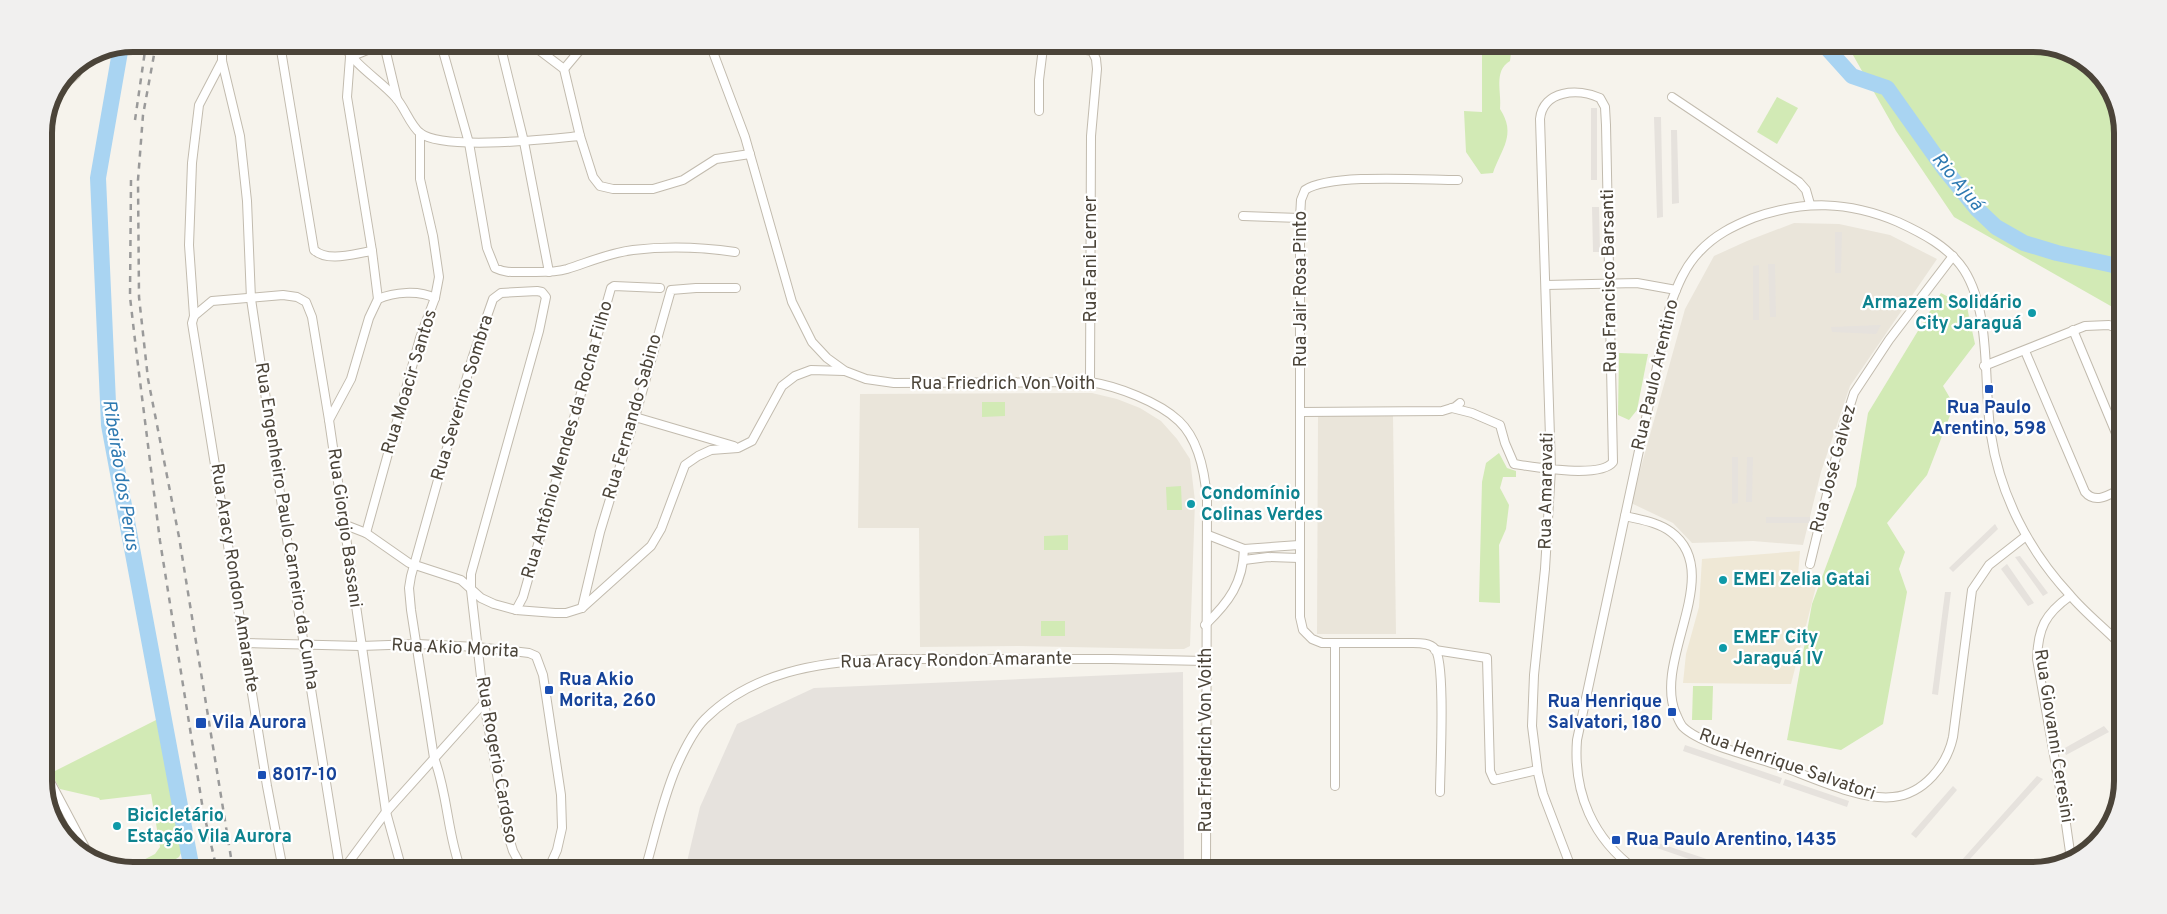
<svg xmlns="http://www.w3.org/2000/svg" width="2167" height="914" viewBox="0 0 2167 914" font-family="Overpass,sans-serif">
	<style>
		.residential { fill: #eae5da }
		.industrial { fill: #e6e2dd }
		.education { fill: #efe8d6 }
		.green { fill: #d2eab5 }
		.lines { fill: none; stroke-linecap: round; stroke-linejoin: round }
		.river { stroke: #a9d4f2; stroke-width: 16 }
		.street-casing { stroke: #c2bbae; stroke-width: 10 }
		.street { stroke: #fff; stroke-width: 8 }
		.rail { stroke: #9a9a9a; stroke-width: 2.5; stroke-dasharray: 6 6; stroke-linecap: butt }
		.culture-dot { fill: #0f9aa8; stroke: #fff; stroke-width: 2 }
		.transit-dot { fill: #1a4fb4; stroke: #fff; stroke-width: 2 }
		.labels { text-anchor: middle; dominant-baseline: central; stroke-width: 4.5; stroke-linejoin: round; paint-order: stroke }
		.street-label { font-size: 18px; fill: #4b4439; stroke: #fff }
		.culture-label { font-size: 18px; font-weight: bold; fill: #0d838f; stroke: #fff; text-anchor: start }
		.transit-label { font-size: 18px; font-weight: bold; fill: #164399; stroke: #fff; text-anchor: start }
		.water-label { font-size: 19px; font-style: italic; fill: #2e7ab2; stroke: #fff }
		.rim { fill: none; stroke: #4b4439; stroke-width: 6 }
	</style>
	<rect width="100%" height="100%" fill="#f6f3ec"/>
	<g class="residential">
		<path d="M 1794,223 L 1839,224 L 1890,235 L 1937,259 L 1850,386 L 1821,472 L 1803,545 L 1753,541 L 1692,543 L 1673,523 L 1631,503 L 1685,309 L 1714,256 L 1747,241 Z"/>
		<path d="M 1092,393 L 1117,399 L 1140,408 L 1161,421 L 1177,439 L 1190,459 L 1195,501 L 1190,646 L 1184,649 L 1169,649 L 1018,646 L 920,647 L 919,528 L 858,528 L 860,394 Z"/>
		<path d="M 1318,416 L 1393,416 L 1396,634 L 1317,634 Z"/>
	</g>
	<g class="industrial">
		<rect x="1591" y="108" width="6" height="72"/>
		<path d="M 1654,117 L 1661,117 L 1663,217 L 1657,218 Z"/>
		<path d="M 1677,130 L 1679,203 L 1672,204 L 1671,130 Z"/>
		<path d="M 1592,207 L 1599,207 L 1600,252 L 1593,252 Z"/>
		<path d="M 1835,232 L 1842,232 L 1841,273 L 1835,273 Z"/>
		<path d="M 1768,264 L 1775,264 L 1776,317 L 1770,317 Z"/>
		<path d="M 1759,265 L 1759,320 L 1753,320 L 1753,266 Z"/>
		<path d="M 1881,325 L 1876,334 L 1832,332 L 1831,327 Z"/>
		<path d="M 1732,457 L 1738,457 L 1738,503 L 1732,504 Z"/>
		<path d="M 1747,457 L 1753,457 L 1752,502 L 1746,502 Z"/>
		<rect x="1766" y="517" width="44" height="6"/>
		<path d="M 1995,524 L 1998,529 L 1953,572 L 1949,568 Z"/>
		<path d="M 2020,556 L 2048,593 L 2043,596 L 2015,557 Z"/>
		<path d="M 2007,564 L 2034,603 L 2028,606 L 2001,569 Z"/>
		<path d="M 1945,592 L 1951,592 L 1938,695 L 1932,694 Z"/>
		<path d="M 1183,672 L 1184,870 L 685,870 L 700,807 L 737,724 L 814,688 Z"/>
		<path d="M 2104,726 L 2109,732 L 2066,755 L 2063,749 Z"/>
		<path d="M 1685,745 L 1782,778 L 1780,784 L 1683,751 Z"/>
		<path d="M 2037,776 L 2043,779 L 1960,870 L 1953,870 Z"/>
		<path d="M 1785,779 L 1849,801 L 1847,807 L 1783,785 Z"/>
		<path d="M 1953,786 L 1957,790 L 1916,838 L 1911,834 Z"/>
		<path d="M 1655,842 L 1722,864 L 1721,870 L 1654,847 Z"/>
	</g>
	<path class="education" d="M 1800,551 L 1798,575 L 1819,575 L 1791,684 L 1683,683 L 1686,654 L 1699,607 L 1702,559 Z"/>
	<g class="green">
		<path d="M 1482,44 L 1512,44 L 1510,61 C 1493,71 1502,92 1500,109 C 1517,135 1501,149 1493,173 L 1481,174 L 1466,152 L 1464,111 L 1482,112 Z"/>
		<path d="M 1844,44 L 2034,44 L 2068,50 L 2105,79 L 2123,128 L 2123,313 L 1954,217 L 1896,131 L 1849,48 Z"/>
		<path d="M 1777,97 L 1798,108 L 1777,144 L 1757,132 Z"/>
		<path d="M 1941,293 L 1967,307 L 1975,344 L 1943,386 L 1954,405 L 1927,475 L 1887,523 L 1905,552 L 1899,569 L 1907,592 L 1883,724 L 1841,750 L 1787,740 L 1812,604 L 1856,486 L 1868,413 Z"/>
		<path d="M 1619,353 L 1648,354 L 1637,410 L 1629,420 L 1618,415 Z"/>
		<path d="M 982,402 L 1005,402 L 1005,416 L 982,417 Z"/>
		<path d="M 1499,453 L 1507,468 L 1516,471 L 1516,477 L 1503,477 L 1500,488 L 1509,505 L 1506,529 L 1499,545 L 1500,603 L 1479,602 L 1482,482 L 1486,463 Z"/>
		<path d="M 1181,486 L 1182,510 L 1167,510 L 1166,487 Z"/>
		<path d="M 1068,535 L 1068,550 L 1044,550 L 1044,536 Z"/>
		<rect x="1041" y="621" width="24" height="15"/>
		<path d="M 1693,686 L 1713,686 L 1712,720 L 1692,720 Z"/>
		<path d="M 162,717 L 182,851 L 179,857 L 168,864 L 166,861 L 148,870 L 126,869 L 155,854 L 160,847 L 151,794 L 100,800 L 99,798 L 60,789 L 51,773 Z"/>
	</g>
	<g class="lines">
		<g class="river">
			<path d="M 1826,44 L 1825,46 L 1852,76 L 1887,88 L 1946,171 L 1977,209 L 1996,227 L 2024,243 L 2057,253 L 2113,265 L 2123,272"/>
			<path d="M 121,46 L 98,178 L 109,425 L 192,870"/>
		</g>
		<defs>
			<g id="street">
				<path d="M 222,44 L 222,61 L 240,136 L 247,201 L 251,299 L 286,533 L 340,870"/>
				<path d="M 280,44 L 314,250 C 328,263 356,253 372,251"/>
				<path d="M 343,44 C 356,67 379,79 396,98 C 405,108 410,125 420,133 C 444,151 548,139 580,136"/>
				<path d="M 384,44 L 397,99"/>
				<path d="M 441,44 L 469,143 L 487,248 L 495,268 C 505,273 514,272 525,272 C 539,272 553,273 567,269 C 589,262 609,253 633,250 C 667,246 701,247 735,252"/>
				<path d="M 500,44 L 524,142 L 549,272"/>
				<path d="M 531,44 L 564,69 L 580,136 L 593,177 L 600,186 L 613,189 L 653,189 L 683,180 L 716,159 L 750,154"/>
				<path d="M 710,44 L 745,137 L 792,302 L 812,342 L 827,358 L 845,371 L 866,379 L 894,383 L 1090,382 C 1117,386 1159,402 1179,421 C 1199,440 1205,473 1207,500 L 1206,870"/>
				<path d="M 564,69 L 585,44"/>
				<path d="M 63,86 L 76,74 L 84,60"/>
				<path d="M 1672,97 L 1799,182 L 1806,190 L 1810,204"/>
				<path d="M 1039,111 L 1039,80 L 1043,48 L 1065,46 L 1092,51 L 1096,59 L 1097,69 L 1091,136 L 1090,382"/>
				<path d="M 420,133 L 420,179 L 433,236 L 439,277 L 435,298"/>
				<path d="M 1243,216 L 1300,218"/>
				<path d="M 1546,285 L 1637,283 L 1676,290"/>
				<path d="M 378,299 L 372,251 L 347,97 L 350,57 L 382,44"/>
				<path d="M 194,316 L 189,245 L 192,163 L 199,105 L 222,61"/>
				<path d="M 2073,330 L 2123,450"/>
				<path d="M 2025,351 L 2085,492 C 2096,505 2110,494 2123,488"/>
				<path d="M 1984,366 L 2085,326 L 2109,325 L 2123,331"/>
				<path d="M 1452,408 L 1472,413 L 1500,425 L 1505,443 L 1514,464 C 1534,467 1600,479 1613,462 L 1606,125 L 1605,107 L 1600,98 C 1578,88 1543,90 1540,119 L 1551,469 L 1545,569 L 1534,675 L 1532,726 L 1538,773 L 1543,794 L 1572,870"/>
				<path d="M 1301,412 L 1442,411 L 1455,407 L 1460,403"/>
				<path d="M 635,417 L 734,446"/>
				<path d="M 329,420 L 351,379 L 369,318 L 378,299 C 394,292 419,290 435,298 L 420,338 L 366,533"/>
				<path d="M 1625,516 C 1641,520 1658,522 1671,532 C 1726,573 1652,660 1676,714 C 1678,718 1680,724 1683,727 C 1700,744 1754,757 1778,765 C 1809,776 1861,801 1893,797 C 1924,794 1947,765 1953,737 L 1972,590 L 1989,565 L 2026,536"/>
				<path d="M 343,524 L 366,533 L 409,563 L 461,580 L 481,598 L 494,604 L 516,610 L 555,613 L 566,613 L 582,608 L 651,546 L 661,529 L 685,465 L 698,456 L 711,450 L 738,448 L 752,441 L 782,386 L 795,376 L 811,370 L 844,371"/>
				<path d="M 1208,535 L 1244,549 L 1299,545"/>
				<path d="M 1244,560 L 1268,557 L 1299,558"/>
				<path d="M 1810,564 L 1844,424 L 1854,393 L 1889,340 L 1953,256"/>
				<path d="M 2070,596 C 2045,614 2038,628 2037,659 L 2065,817 L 2071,859"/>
				<path d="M 582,608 L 600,532 L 635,417 L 671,290 L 696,288 L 736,288"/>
				<path d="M 516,610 L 523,597 L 611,288 L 614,286 L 660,288"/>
				<path d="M 1205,625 C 1229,602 1243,583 1244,549"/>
				<path d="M 244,643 L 361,646 L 417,644 L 477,647 L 529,653 L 536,656 L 543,675 L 561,795 L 562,828 L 557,850 L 548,870"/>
				<path d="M 1435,650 L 1487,658 L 1490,771 L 1494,780 L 1537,770"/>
				<path d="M 44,770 L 89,855"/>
				<path d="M 1335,786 L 1335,643"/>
				<path d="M 1440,792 C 1440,769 1446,663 1435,649 C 1430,643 1420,643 1413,643 L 1322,643 L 1312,639 L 1303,630 L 1300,617 L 1300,218 L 1301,200 L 1305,190 C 1331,173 1424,180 1458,180"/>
				<path d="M 283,870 L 267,786 L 192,323 L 194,316 L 212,301 L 283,295 L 297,297 L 306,302 L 312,317 L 329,420 L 386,812 L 402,870"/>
				<path d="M 343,870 L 386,812 L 484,703"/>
				<path d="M 461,870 C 447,834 448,794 434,758 L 411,610 L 409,588 L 411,576 L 472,359 L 493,299 L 501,293 L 537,291 L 542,292 L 546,297 L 539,331 L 471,574 L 471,590 L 484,703 L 508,835 L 513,851 L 523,870"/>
				<path d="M 645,870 C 655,836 662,801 676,768 C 683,752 693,731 705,719 C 752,672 819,662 882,659 L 1111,659 L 1205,661"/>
				<path d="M 1636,870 C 1593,839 1573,793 1577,740 L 1670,306 C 1677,286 1685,266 1700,251 C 1715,235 1733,226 1753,218 C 1804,200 1848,201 1898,222 C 1922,233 1949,247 1964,270 C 1992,314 1983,385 1991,435 C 2000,495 2029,551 2070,595 C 2086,614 2106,629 2123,647"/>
			</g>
		</defs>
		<use href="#street" class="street-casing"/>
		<use href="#street" class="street"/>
		<g class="rail">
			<path d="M 156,44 L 143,115 L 138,180 L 139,297 L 148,379 L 179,537 L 233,870"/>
			<path d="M 135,120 L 146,44"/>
			<path d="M 131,180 L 130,297 L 136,349 L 160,541 L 203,810 L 217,870"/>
		</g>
	</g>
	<g class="culture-dot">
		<circle cx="2032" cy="313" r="5"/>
		<circle cx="1191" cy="504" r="5"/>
		<circle cx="1723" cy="580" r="5"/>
		<circle cx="1723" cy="648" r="5"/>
		<circle cx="117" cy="826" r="5"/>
	</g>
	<g class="transit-dot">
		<rect x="1984" y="384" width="10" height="10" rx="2.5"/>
		<rect x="544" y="685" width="10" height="10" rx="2.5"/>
		<rect x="1667" y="707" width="10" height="10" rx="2.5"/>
		<rect x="195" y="717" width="12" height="12" rx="2.5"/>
		<rect x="257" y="770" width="10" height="10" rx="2.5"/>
		<rect x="1611" y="835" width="10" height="10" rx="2.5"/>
	</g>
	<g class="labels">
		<g class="street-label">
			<text transform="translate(1091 259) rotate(-90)">Rua Fani Lerner</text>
			<text transform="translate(1610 281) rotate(-91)">Rua Francisco Barsanti</text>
			<text transform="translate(1301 289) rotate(-90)">Rua Jair Rosa Pinto</text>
			<text transform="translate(1656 375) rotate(-77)">Rua Paulo Arentino</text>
			<text transform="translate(410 382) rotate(-73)">Rua Moacir Santos</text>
			<text x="1003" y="384">Rua Friedrich Von Voith</text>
			<text transform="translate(463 398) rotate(-73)">Rua Severino Sombra</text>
			<text transform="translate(633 417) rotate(-74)">Rua Fernando Sabino</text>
			<text transform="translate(568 440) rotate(-74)">Rua Antônio Mendes da Rocha Filho</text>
			<text transform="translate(1834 469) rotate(-75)">Rua José Galvez</text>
			<text transform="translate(1547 491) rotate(-89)">Rua Amaravati</text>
			<text transform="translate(286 526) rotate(81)">Rua Engenheiro Paulo Carneiro da Cunha</text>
			<text transform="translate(344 528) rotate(82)">Rua Giorgio Bassani</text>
			<text transform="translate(234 578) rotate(81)">Rua Aracy Rondon Amarante</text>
			<text transform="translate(455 649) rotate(3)">Rua Akio Morita</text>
			<text transform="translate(956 661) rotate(-1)">Rua Aracy Rondon Amarante</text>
			<text transform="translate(2053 736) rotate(81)">Rua Giovanni Ceresini</text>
			<text transform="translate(1206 740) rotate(-90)">Rua Friedrich Von Voith</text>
			<text transform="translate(496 760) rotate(80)">Rua Rogerio Cardoso</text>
			<text transform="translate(1787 765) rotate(19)">Rua Henrique Salvatori</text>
		</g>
		<g class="culture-label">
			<text x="2022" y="303" text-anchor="end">Armazem Solidário<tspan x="2022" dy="21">City Jaraguá</tspan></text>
			<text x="1201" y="494">Condomínio<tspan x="1201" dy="21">Colinas Verdes</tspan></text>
			<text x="1733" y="580">EMEI Zelia Gatai</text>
			<text x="1733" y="638">EMEF City<tspan x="1733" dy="21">Jaraguá IV</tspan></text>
			<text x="127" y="816">Bicicletário<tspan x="127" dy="21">Estação Vila Aurora</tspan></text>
		</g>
		<g class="transit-label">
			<text x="1989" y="408" text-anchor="middle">Rua Paulo<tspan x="1989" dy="21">Arentino, 598</tspan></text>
			<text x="559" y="680">Rua Akio<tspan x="559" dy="21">Morita, 260</tspan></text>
			<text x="1662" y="702" text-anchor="end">Rua Henrique<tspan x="1662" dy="21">Salvatori, 180</tspan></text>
			<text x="212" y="723">Vila Aurora</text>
			<text x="272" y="775">8017-10</text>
			<text x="1626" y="840">Rua Paulo Arentino, 1435</text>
		</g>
		<g class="water-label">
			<text transform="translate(1957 182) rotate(50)">Rio Ajuá</text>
			<text transform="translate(120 475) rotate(81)">Ribeirão dos Perus</text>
		</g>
	</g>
	<path d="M0 0H2167V914H0ZM133 52H2033A81 81 0 0 1 2114 133V781A81 81 0 0 1 2033 862H133A81 81 0 0 1 52 781V133A81 81 0 0 1 133 52Z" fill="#f1f0ef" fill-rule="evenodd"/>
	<path class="rim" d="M133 52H2033A81 81 0 0 1 2114 133V781A81 81 0 0 1 2033 862H133A81 81 0 0 1 52 781V133A81 81 0 0 1 133 52Z"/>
</svg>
